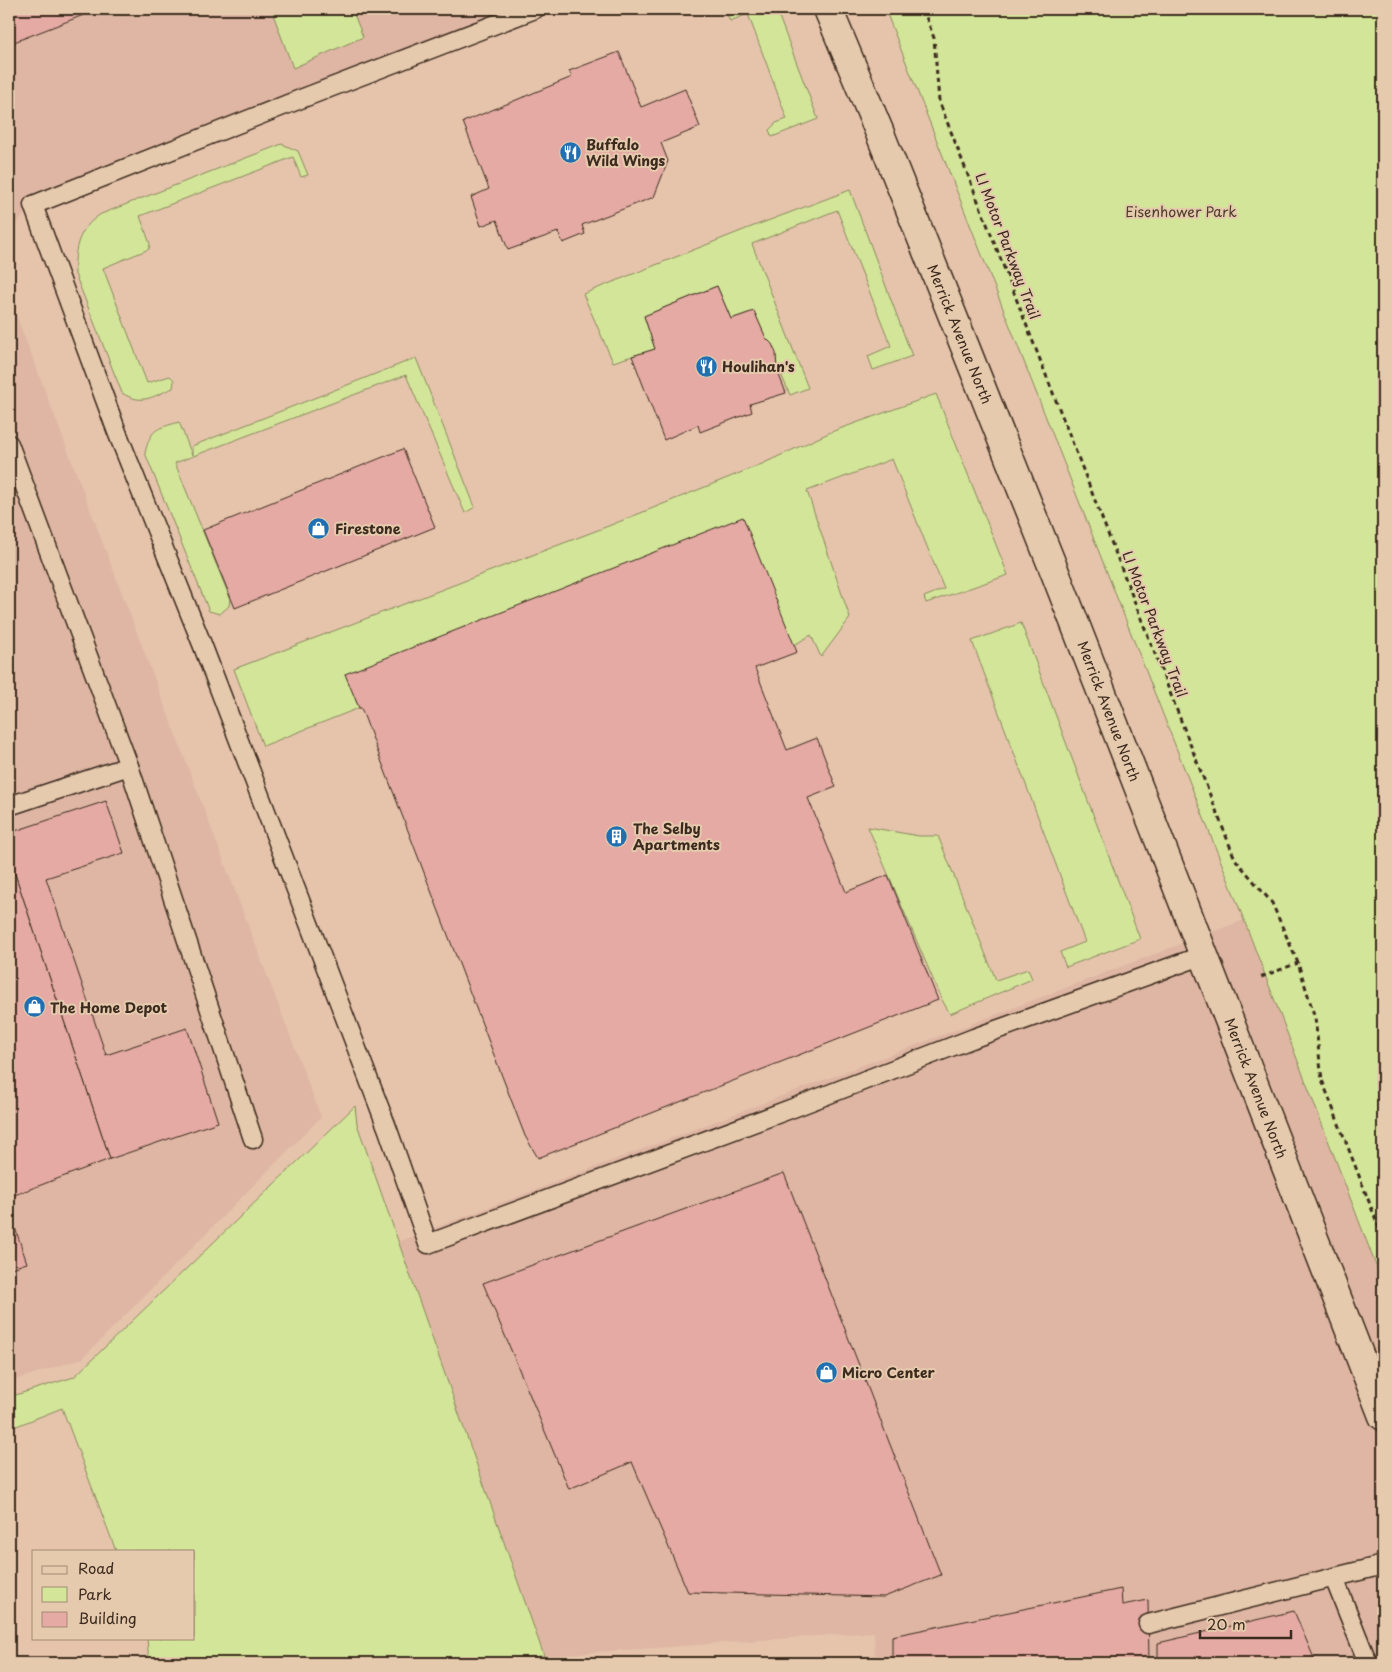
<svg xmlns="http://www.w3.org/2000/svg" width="1392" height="1672" viewBox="0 0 1392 1672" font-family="'Playpen Sans',sans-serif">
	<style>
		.built { fill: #deb6a3 }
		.green { fill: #d3e599; stroke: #87885c }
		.building { fill: #e4aaa3; stroke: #3b2a1e }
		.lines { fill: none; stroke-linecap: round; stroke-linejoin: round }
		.lane-casing { stroke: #3b2a1e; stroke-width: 21 }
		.secondary-casing { stroke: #3b2a1e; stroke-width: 31 }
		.path { stroke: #3b2a1e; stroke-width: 3; stroke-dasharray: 5 4; stroke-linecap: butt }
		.lane { stroke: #e6caad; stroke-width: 18 }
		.secondary { stroke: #e6caad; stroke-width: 28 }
		.labels { text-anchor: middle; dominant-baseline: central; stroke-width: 4; stroke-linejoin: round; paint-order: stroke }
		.poi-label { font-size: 14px; font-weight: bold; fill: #3b2a1e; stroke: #e6caad; text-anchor: start }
		.park-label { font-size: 14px; fill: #4a3d2a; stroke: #e6caad }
		.street-label { font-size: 14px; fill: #3b2a1e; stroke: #e6caad }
	</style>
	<rect width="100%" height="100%" fill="#e6c4ac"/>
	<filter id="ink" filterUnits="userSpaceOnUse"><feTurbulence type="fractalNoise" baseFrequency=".02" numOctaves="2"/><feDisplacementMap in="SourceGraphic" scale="10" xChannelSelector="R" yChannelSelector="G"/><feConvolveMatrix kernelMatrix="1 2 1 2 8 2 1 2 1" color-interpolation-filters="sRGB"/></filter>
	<g filter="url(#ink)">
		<g class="built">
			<path d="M 9,9 L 535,9 L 33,205 L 9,232 Z"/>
			<path d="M 9,296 L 321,1117 L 83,1358 L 9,1382 Z"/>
			<path d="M 1244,920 L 1383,1284 L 1383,1663 L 875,1663 L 874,1632 L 544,1656 L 398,1242 Z"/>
		</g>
		<g class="green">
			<path d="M 271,9 L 352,9 L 363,37 L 293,68 Z"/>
			<path d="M 725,9 L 776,9 L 818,119 L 772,137 L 769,130 L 776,123 L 787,119 L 748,14 L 730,21 Z"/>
			<path d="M 885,9 L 1383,9 L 1383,1284 L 1244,920 Z"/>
			<path d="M 282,144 L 298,151 L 308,175 L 301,177 L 293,157 L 140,216 L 150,244 L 149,249 L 103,268 L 147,383 L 170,376 L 174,380 L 173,388 C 153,396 143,406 122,393 L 75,274 C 74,248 78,229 101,214 Z"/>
			<path d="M 850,190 L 912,356 L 873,370 L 868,356 L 891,346 L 837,210 L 752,244 L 808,388 L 790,395 L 754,311 L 731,319 L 717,286 L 644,316 L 655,349 L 613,362 L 583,294 L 746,229 Z"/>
			<path d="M 416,358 L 475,507 L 465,513 L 406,375 L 175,463 L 230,598 L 229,606 L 220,614 L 209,611 L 145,453 C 151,428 156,429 179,422 L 192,455 L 192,446 Z"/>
			<path d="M 936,394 L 1008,575 L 926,603 L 924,597 L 944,589 L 892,459 L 807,491 L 850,618 L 821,657 L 811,635 L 794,645 L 346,675 L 359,708 L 263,746 L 234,669 L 611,525 L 762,464 L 831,432 Z"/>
			<path d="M 1021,623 L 1140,939 L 1066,967 L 1060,952 L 1085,942 L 972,641 Z"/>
			<path d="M 868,827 L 919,836 L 938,836 L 996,980 L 1028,969 L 1032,979 L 950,1014 L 941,998 Z"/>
			<path d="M 355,1106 L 357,1124 L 544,1656 L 439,1663 L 149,1663 L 147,1638 L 194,1638 L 194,1551 L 116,1551 L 62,1408 L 9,1429 L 9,1397 L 74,1377 Z"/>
		</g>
		<g class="building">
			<path d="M 9,9 L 99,9 L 9,44 Z"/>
			<path d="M 619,52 L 641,107 L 685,89 L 700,127 L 661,143 L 668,161 L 654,197 L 582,225 L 585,234 L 563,243 L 558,232 L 508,250 L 497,220 L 481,226 L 471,197 L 489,189 L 463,122 L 572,77 L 569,71 Z"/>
			<path d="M 717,286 L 731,319 L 754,311 L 766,338 L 772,344 L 776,353 L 777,370 L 786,393 L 750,404 L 752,412 L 700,432 L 698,425 L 664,440 L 632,356 L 655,349 L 644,316 Z"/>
			<path d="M 403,449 L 435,527 L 235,608 L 203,530 Z"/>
			<path d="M 743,517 L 797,652 L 755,668 L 787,750 L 817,738 L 836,787 L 808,798 L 846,892 L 888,875 L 938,1000 L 538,1158 L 525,1136 L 361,708 L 359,708 L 345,674 Z"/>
			<path d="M 106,801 L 124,853 L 46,878 L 106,1055 L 187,1028 L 218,1122 L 110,1159 L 9,856 L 9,833 Z"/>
			<path d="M 9,856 L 110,1159 L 9,1197 Z"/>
			<path d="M 784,1173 L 941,1575 L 884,1597 L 688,1592 L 632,1462 L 569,1489 L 483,1283 Z"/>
			<path d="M 9,1210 L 27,1263 L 9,1269 Z"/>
			<path d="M 1121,1589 L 1122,1605 L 1148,1600 L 1149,1663 L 892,1663 L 892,1636 Z"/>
			<path d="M 1294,1611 L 1316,1663 L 1158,1663 L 1158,1643 Z"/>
		</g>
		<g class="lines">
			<defs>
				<g id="lane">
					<path d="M 535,9 L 298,100 L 33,205 L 117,432 L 202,644 L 388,1130 L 428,1244 L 793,1108 L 974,1038 L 1204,955"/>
					<path d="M 9,444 L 129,766 L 253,1139"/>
					<path d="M 9,806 L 129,766"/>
					<path d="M 1334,1578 L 1368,1663"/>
					<path d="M 1148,1624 L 1383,1565"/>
				</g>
				<path id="secondary" d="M 828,9 L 879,131 L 1056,575 L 1383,1416"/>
			</defs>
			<use href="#lane" class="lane-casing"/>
			<use href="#secondary" class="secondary-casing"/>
			<g class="path">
				<path d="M 923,9 L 934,38 L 939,101 L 1235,859 L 1272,903 L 1298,963 L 1315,1018 L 1322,1080 L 1383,1238"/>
				<path d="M 1261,977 L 1298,963"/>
			</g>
			<use href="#lane" class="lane"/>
			<use href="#secondary" class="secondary"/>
		</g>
	</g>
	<defs>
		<symbol id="restaurant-disc" viewBox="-11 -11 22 22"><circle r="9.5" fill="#1f6fb2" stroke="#e6caad"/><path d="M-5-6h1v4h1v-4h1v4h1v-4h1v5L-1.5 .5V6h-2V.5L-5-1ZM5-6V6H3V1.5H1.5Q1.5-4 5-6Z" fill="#fff"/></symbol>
		<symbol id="shop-disc" viewBox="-11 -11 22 22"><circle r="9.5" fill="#1f6fb2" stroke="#e6caad"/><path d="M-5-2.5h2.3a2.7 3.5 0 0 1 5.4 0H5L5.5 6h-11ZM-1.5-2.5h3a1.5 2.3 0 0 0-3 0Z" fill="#fff"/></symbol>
		<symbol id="building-disc" viewBox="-11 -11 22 22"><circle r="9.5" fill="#1f6fb2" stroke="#e6caad"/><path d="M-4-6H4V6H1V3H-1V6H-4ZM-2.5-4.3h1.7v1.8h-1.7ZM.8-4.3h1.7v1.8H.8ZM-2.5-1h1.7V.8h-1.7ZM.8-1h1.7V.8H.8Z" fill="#fff"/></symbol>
	</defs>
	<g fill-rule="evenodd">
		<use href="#restaurant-disc" x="558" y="140" width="25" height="25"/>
		<use href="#restaurant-disc" x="694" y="354" width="25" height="25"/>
		<use href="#shop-disc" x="306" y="516" width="25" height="25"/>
		<use href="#building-disc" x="604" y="824" width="25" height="25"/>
		<use href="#shop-disc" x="22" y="994" width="25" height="25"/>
		<use href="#shop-disc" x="814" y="1360" width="25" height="25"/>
	</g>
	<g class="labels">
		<g class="poi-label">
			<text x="586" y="144">Buffalo<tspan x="586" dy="16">Wild Wings</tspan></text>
			<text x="722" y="366">Houlihan's</text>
			<text x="335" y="528">Firestone</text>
			<text x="633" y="828">The Selby<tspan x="633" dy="16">Apartments</tspan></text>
			<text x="50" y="1007">The Home Depot</text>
			<text x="842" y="1372">Micro Center</text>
		</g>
		<g class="park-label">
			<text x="1181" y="211">Eisenhower Park</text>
		</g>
		<g class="street-label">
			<text transform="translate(1008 246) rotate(69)">LI Motor Parkway Trail</text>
			<text transform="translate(960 334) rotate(68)">Merrick Avenue North</text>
			<text transform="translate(1155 624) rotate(69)">LI Motor Parkway Trail</text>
			<text transform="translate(1109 711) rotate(69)">Merrick Avenue North</text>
			<text transform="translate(1256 1088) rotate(69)">Merrick Avenue North</text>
		</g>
	</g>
	<rect width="1392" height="1672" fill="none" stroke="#e6caad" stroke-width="30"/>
	<rect x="15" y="15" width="1362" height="1642" fill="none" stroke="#3b2a1e" stroke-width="2" filter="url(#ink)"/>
	<rect x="32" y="1550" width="162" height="90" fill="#e6caad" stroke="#a28a74"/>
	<rect x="42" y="1566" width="25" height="8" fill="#e6caad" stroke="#a28a74"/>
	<text x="78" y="1574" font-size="15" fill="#3b2a1e">Road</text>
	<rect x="42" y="1587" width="25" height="15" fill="#d3e599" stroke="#a28a74"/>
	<text x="78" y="1600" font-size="15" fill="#3b2a1e">Park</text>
	<rect x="42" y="1612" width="25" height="15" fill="#e4aaa3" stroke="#a28a74"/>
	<text x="78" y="1624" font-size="15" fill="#3b2a1e">Building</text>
	<path d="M1200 1630v8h91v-8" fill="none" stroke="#3b2a1e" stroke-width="2.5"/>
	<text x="1207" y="1630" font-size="15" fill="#3b2a1e" stroke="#e6caad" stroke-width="4" paint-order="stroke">20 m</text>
</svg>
